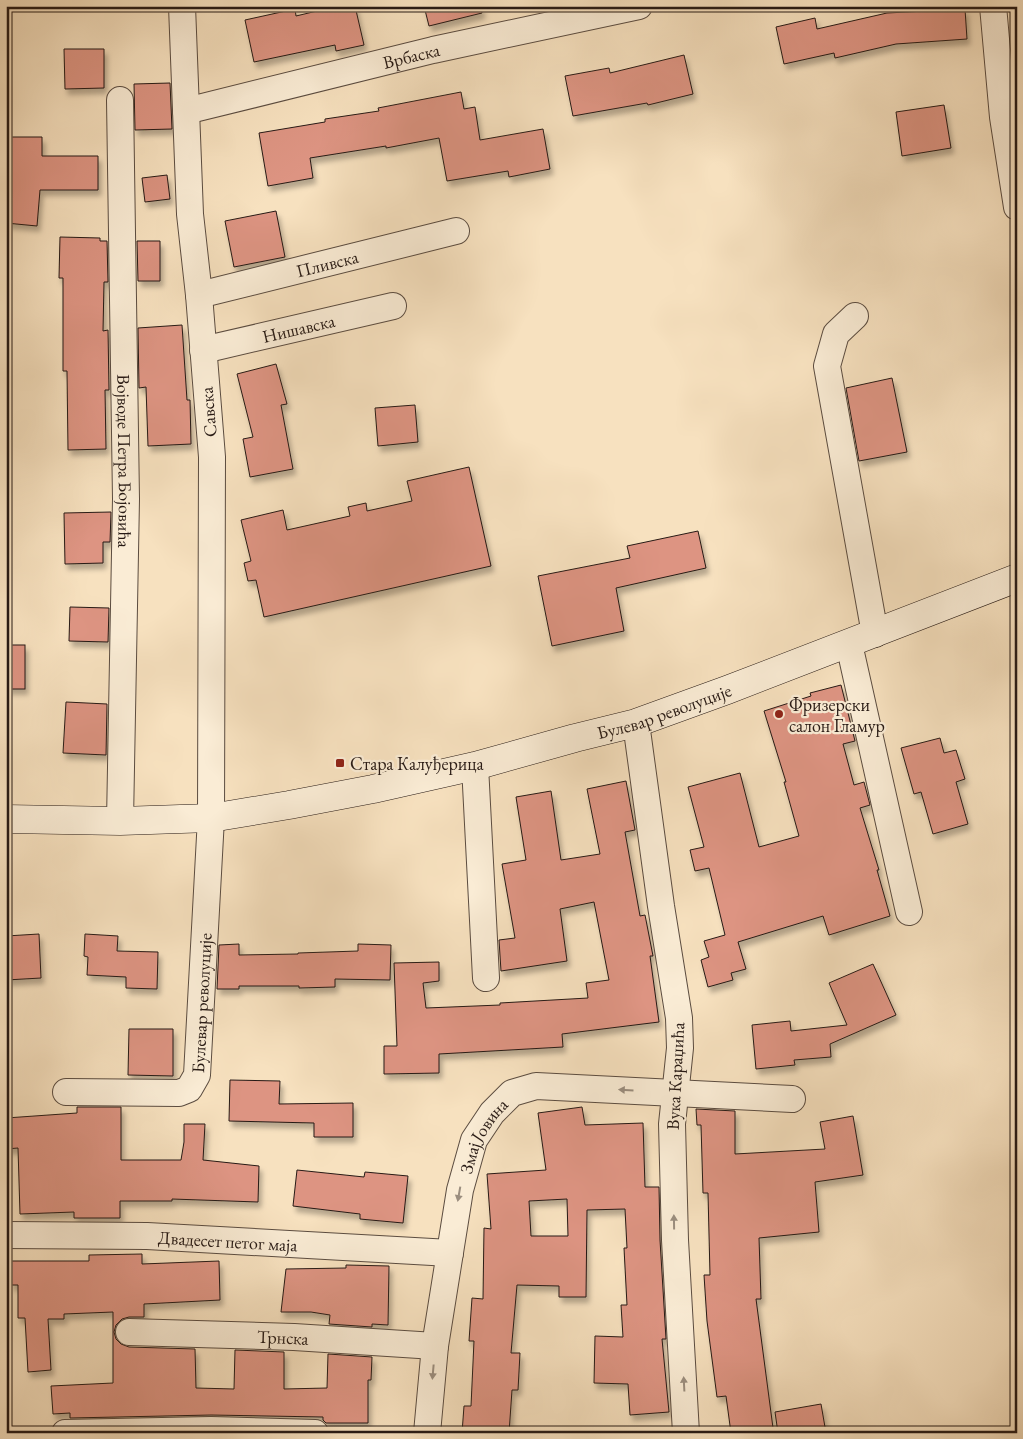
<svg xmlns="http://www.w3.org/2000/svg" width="1023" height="1439" viewBox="0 0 1023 1439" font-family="'EB Garamond',serif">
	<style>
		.building { fill: #dd9482; stroke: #271a15; fill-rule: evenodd; filter: url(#shadow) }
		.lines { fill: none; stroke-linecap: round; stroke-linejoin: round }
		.street-casing { stroke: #5b4c40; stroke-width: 28 }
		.secondary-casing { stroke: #271a15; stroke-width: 29 }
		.street { stroke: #faecd5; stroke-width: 26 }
		.secondary { stroke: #faecd5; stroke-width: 28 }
		.oneway { fill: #9b8e7f }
		.poi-dot { fill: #8f2418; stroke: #faecd5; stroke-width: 2 }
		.labels { text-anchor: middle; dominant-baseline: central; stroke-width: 4.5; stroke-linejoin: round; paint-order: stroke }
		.street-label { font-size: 18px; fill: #271a15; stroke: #faecd5 }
		.poi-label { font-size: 18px; fill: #271a15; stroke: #faecd5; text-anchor: start }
	</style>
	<defs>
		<filter id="shadow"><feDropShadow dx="3" dy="5.5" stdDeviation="2.5" flood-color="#0004"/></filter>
	</defs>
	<rect width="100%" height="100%" fill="#f7e1bf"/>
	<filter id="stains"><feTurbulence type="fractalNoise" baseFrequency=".004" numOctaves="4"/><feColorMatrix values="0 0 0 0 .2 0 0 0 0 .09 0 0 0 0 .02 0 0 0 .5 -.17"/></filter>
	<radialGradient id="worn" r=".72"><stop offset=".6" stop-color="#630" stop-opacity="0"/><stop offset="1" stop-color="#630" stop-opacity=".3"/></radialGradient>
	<g class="building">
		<path d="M 338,6 L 355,6 L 364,45 L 336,51 L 335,45 L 254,62 L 245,20 L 295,9 L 296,16 Z"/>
		<path d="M 424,6 L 481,6 L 482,13 L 429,26 Z"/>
		<path d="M 965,9 L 967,39 L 896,44 L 835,58 L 834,53 L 784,64 L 776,27 L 815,18 L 817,29 L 887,13 Z"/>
		<path d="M 64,49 L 104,49 L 104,88 L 65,89 Z"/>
		<path d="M 684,55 L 693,94 L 648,105 L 647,103 L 573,116 L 565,76 L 609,68 L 610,73 Z"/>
		<path d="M 170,83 L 172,129 L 135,130 L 134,84 Z"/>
		<path d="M 461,92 L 464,109 L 475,107 L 480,140 L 543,129 L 550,169 L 509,177 L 508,171 L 447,181 L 439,138 L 386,148 L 386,146 L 310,158 L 313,178 L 268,186 L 259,133 L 325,122 L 325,119 L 379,111 L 378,108 Z"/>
		<path d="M 944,105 L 951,148 L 902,156 L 896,112 Z"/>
		<path d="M 11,137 L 42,137 L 42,156 L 98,156 L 98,190 L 40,190 L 37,226 L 6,223 L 7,194 L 11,194 Z"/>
		<path d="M 167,175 L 170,199 L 145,202 L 142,178 Z"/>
		<path d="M 276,211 L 285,257 L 234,267 L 225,221 Z"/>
		<path d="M 60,237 L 100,238 L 100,241 L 107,241 L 108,282 L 104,282 L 103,331 L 108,330 L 109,390 L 105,390 L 106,449 L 68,450 L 67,371 L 63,371 L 63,278 L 59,278 Z"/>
		<path d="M 137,241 L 160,241 L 160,281 L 138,281 Z"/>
		<path d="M 182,325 L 187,400 L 190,400 L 191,444 L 148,446 L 146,387 L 139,388 L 138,328 Z"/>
		<path d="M 276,364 L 287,404 L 281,405 L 293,469 L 250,477 L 243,439 L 253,437 L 237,374 Z"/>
		<path d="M 892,378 L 907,452 L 859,461 L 846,388 Z"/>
		<path d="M 415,405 L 418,442 L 378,446 L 375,408 Z"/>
		<path d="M 469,467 L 491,566 L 264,617 L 256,580 L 248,581 L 244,563 L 251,561 L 241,520 L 283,510 L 287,530 L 350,516 L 348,507 L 366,503 L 367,511 L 412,501 L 407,481 Z"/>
		<path d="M 111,512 L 110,542 L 103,542 L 103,563 L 65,564 L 64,513 Z"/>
		<path d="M 698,531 L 706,568 L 616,588 L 624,631 L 552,646 L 538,576 L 630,558 L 627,546 Z"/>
		<path d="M 70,607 L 109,608 L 108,642 L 69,641 Z"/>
		<rect x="6" y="645" width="19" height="44"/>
		<path d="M 841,685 L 855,741 L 843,744 L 854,785 L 864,782 L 870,805 L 860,808 L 879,870 L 877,870 L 890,916 L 829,935 L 823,916 L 738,942 L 746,969 L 731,973 L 733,980 L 708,987 L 701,960 L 709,957 L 704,941 L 725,935 L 709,868 L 695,871 L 690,850 L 704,847 L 688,787 L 740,773 L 759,847 L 799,836 L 784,782 L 786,782 L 764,711 L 811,696 L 810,693 Z"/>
		<path d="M 66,702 L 107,704 L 106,755 L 63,753 Z"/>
		<path d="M 940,738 L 944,753 L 956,750 L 965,779 L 956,782 L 968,824 L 933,834 L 921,792 L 914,794 L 901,748 Z"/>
		<path d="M 626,781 L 635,830 L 625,832 L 640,916 L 645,915 L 653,956 L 650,956 L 659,1022 L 562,1034 L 563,1047 L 439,1054 L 439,1073 L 384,1074 L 384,1046 L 397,1046 L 394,963 L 439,962 L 439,981 L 423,983 L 426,1008 L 500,1005 L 500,1003 L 588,998 L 586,983 L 609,980 L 594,902 L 560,909 L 567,961 L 501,971 L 499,940 L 515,938 L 502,864 L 526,860 L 516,797 L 551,791 L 561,860 L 600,854 L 587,789 Z"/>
		<path d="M 39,934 L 41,978 L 6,980 L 6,936 Z"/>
		<path d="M 85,934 L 118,936 L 117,951 L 158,952 L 157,989 L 126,988 L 126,977 L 87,975 L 88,957 L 84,956 Z"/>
		<path d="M 239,944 L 239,955 L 298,954 L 298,953 L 358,951 L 358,944 L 391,945 L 390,980 L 335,979 L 335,987 L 299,988 L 299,986 L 239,986 L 239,989 L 217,989 L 219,945 Z"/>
		<path d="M 873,964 L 896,1015 L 830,1044 L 831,1057 L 794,1060 L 795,1065 L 756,1069 L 752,1025 L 790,1021 L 791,1031 L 847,1025 L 829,983 Z"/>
		<path d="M 129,1029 L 173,1029 L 173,1076 L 128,1075 Z"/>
		<path d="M 230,1080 L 280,1081 L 279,1104 L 353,1103 L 353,1137 L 314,1137 L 314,1123 L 229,1121 Z"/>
		<path d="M 77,1107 L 121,1107 L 121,1160 L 181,1160 L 184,1142 L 184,1124 L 205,1124 L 203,1160 L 259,1166 L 258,1202 L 172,1199 L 172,1201 L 120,1201 L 120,1218 L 74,1218 L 74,1212 L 20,1214 L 18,1148 L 6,1149 L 6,1118 L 77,1113 Z"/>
		<path d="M 582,1107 L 585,1125 L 643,1123 L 645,1187 L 659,1187 L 660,1240 L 666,1339 L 662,1339 L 669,1412 L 630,1415 L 628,1384 L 594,1383 L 595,1336 L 623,1337 L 621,1305 L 627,1305 L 624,1248 L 627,1248 L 625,1209 L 587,1210 L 586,1297 L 559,1297 L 559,1286 L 517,1285 L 511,1353 L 520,1353 L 518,1390 L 512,1390 L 509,1433 L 462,1433 L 464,1406 L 471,1406 L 474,1341 L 469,1341 L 472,1298 L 483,1299 L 484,1228 L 491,1229 L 487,1174 L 546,1170 L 538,1113 ZM 567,1199 L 568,1236 L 531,1236 L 529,1201 Z"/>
		<path d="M 696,1109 L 735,1111 L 735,1154 L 825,1149 L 820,1122 L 853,1116 L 863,1175 L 815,1182 L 819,1232 L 759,1238 L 761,1299 L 756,1299 L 773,1428 L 744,1433 L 731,1433 L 726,1396 L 717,1397 L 707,1321 L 704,1275 L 710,1275 L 708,1193 L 703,1193 L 701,1125 L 697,1125 Z"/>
		<path d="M 297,1170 L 364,1177 L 365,1172 L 408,1176 L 403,1223 L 360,1219 L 360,1214 L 293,1206 Z"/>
		<path d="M 142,1254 L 142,1264 L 219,1261 L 220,1300 L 144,1304 L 144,1317 L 129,1317 L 122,1319 L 116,1325 L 114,1332 L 116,1339 L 121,1344 L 129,1347 L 195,1349 L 196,1388 L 234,1389 L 235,1350 L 284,1352 L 284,1389 L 327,1388 L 328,1354 L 372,1357 L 371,1380 L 368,1380 L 368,1423 L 326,1423 L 323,1420 L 323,1417 L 211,1415 L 70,1418 L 70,1413 L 53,1414 L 51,1386 L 113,1383 L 113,1312 L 64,1314 L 64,1319 L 48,1319 L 51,1370 L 28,1372 L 25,1318 L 18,1318 L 18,1285 L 11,1285 L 11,1261 L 89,1261 L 89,1255 Z"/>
		<path d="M 346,1265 L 389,1266 L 388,1325 L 372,1324 L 372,1327 L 329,1324 L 330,1315 L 311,1312 L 281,1312 L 286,1269 L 346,1268 Z"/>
		<path d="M 821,1404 L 826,1433 L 778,1433 L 775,1412 Z"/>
	</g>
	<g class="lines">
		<defs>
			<g id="street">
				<path d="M 993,6 L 1003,117 L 1017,207"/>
				<path id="s1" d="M 120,100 L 126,499 L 120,821"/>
				<path id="s2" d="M 186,111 L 433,50 L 639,6"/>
				<path id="s3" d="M 199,295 L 456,231"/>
				<path d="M 855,316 L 836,334 L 827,366 L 875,634"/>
				<path id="s4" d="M 203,350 L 393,306"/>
				<path d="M 849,644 L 909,912"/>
				<path d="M 636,723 L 661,906 L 679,1018 L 680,1048 L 672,1124 L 675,1240 L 686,1433"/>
				<path d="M 475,766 L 486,978"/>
				<path id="s5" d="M 66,1092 L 179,1093 L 189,1089 L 197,1075 L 211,818 L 212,457 L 199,295 L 190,214 L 182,6"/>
				<path id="s6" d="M 6,1235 L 147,1236 L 450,1253"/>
				<path id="s7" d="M 129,1332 L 294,1337 L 435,1346"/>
				<path d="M 65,1433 L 211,1430 L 315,1433"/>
				<path id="s8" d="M 427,1433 L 435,1346 L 460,1190 L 474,1140 L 492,1113 L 512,1093 L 536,1086 L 792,1099"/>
			</g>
			<g id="secondary">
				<path id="s9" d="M 6,819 L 120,821 L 211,818 L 289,805 L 373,789 L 475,766 L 575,738 L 636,723 L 727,690 L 1017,578"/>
			</g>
		</defs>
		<use href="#street" class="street-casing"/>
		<use href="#secondary" class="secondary-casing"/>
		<use href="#street" class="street"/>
		<use href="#secondary" class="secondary"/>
	</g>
	<defs><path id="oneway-solid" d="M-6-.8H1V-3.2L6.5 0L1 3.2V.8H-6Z" transform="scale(1.25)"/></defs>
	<g class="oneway">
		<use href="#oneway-solid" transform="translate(626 1090) rotate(-177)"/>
		<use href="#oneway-solid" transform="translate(459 1194) rotate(100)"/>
		<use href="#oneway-solid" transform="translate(674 1222) rotate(-91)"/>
		<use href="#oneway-solid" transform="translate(433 1372) rotate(95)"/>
		<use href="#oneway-solid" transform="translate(684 1384) rotate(-93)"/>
	</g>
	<g class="poi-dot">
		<circle cx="779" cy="714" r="5"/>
		<rect x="335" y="758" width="10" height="10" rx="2.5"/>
	</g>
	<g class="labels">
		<g class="street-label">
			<text stroke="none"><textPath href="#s2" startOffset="232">Врбаска</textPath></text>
			<text stroke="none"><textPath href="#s3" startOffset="132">Пливска</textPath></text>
			<text stroke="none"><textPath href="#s4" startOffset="98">Нишавска</textPath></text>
			<text transform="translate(208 412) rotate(-95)">Савска</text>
			<text stroke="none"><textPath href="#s1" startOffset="361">Војводе Петра Бојовића</textPath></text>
			<text stroke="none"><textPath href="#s9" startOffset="671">Булевар револуције</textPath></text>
			<text stroke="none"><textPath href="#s5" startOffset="212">Булевар револуције</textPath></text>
			<text transform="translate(675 1076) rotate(-87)">Вука Караџића</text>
			<text stroke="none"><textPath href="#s8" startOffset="305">Змај Јовина</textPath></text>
			<text stroke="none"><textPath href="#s6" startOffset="222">Двадесет петог маја</textPath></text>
			<text stroke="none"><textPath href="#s7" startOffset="154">Трнска</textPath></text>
		</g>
		<g class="poi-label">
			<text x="789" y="704">Фризерски<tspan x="789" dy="21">салон Гламур</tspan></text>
			<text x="350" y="763">Стара Калуђерица</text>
		</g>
	</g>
	<rect width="1023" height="1439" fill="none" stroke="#f7e1bf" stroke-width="25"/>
	<rect x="8" y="8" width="1008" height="1424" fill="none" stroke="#271a15" stroke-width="2.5"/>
	<rect x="12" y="12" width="998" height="1414" fill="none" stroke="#271a15"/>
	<rect width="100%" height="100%" filter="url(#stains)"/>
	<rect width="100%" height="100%" fill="url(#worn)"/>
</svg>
